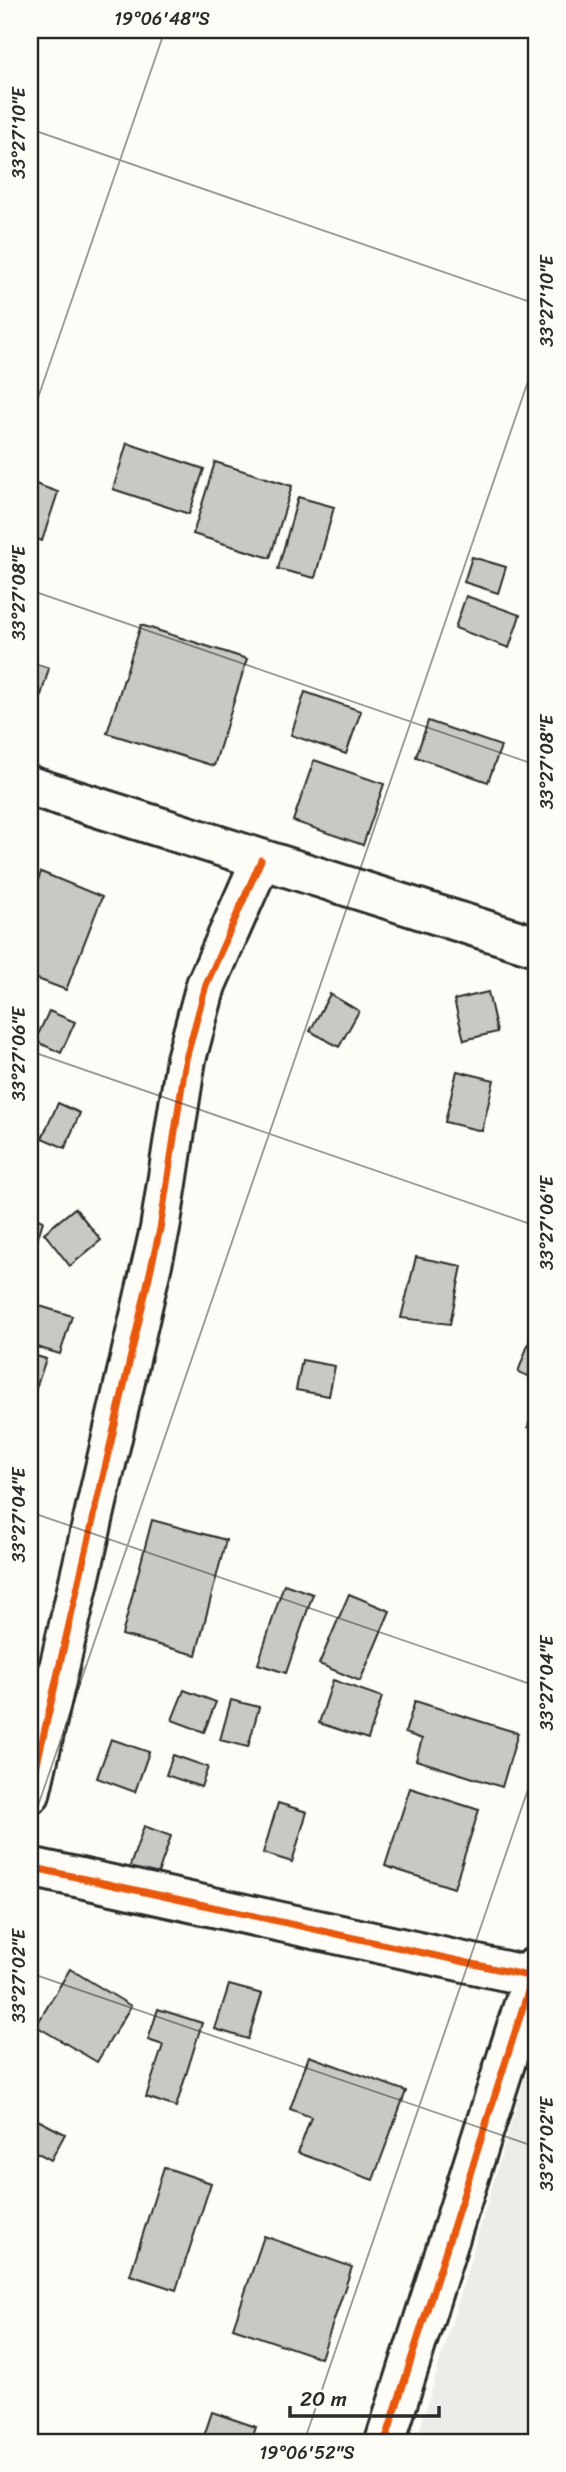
<svg xmlns="http://www.w3.org/2000/svg" width="566" height="2472" viewBox="0 0 566 2472" font-family="Sriracha,sans-serif">
	<style>
		.built { fill: #edece8 }
		.building { fill: #c9c8c4; stroke: #2b2b2b; stroke-width: 2 }
		.lines { fill: none; stroke-linecap: round; stroke-linejoin: round }
		.minor-casing { stroke: #2b2b2b; stroke-width: 44 }
		.minor { stroke: #fdfcf7; stroke-width: 38 }
		.cycleway-casing { stroke: #fdfcf7; stroke-width: 11 }
		.cycleway { stroke: #e8590c; stroke-width: 7 }
		.ticks { fill: none; stroke: #2b2b2b; stroke-width: 2; stroke-opacity: 0.45 }
		.neatline { fill: none; stroke: #2b2b2b; stroke-width: 2.5 }
		.ticks-label { font-size: 18px; text-anchor: middle; fill: #2b2b2b }
	</style>
	<rect width="100%" height="100%" fill="#fdfcf7"/>
	<filter id="ink" filterUnits="userSpaceOnUse"><feTurbulence type="fractalNoise" baseFrequency=".0143" numOctaves="2"/><feDisplacementMap in="SourceGraphic" scale="14" xChannelSelector="R" yChannelSelector="G"/><feConvolveMatrix kernelMatrix="1 2 1 2 8 2 1 2 1" color-interpolation-filters="sRGB"/></filter>
	<g filter="url(#ink)">
		<path class="built" d="M 536,2040 L 536,2442 L 416,2442 Z"/>
		<g class="building">
			<path d="M 127,443 L 204,469 L 189,514 L 113,489 Z"/>
			<path d="M 215,462 L 292,486 L 270,558 L 193,534 Z"/>
			<path d="M 30,482 L 58,492 L 42,541 L 30,536 Z"/>
			<path d="M 298,497 L 334,507 L 315,578 L 278,569 Z"/>
			<path d="M 472,557 L 506,567 L 498,593 L 464,582 Z"/>
			<path d="M 466,596 L 520,615 L 509,648 L 455,628 Z"/>
			<path d="M 141,625 L 247,659 L 214,766 L 107,733 Z"/>
			<path d="M 30,662 L 49,668 L 36,713 L 30,711 Z"/>
			<path d="M 305,692 L 361,711 L 346,754 L 291,735 Z"/>
			<path d="M 428,721 L 501,746 L 488,782 L 416,757 Z"/>
			<path d="M 314,760 L 384,784 L 363,845 L 293,821 Z"/>
			<path d="M 41,872 L 102,897 L 66,990 L 30,976 L 30,901 Z"/>
			<path d="M 488,992 L 497,1032 L 464,1040 L 454,1000 Z"/>
			<path d="M 330,994 L 359,1011 L 339,1047 L 310,1031 Z"/>
			<path d="M 49,1011 L 75,1022 L 61,1053 L 35,1041 Z"/>
			<path d="M 457,1071 L 494,1080 L 482,1131 L 445,1122 Z"/>
			<path d="M 58,1103 L 80,1113 L 65,1148 L 42,1138 Z"/>
			<path d="M 75,1208 L 101,1240 L 70,1266 L 44,1233 Z"/>
			<path d="M 30,1216 L 43,1221 L 33,1253 L 30,1252 Z"/>
			<path d="M 416,1257 L 462,1266 L 450,1324 L 401,1318 Z"/>
			<path d="M 30,1303 L 72,1316 L 60,1354 L 30,1345 Z"/>
			<path d="M 535,1326 L 536,1327 L 536,1379 L 518,1372 Z"/>
			<path d="M 30,1354 L 46,1359 L 30,1406 Z"/>
			<path d="M 302,1360 L 335,1366 L 329,1396 L 296,1390 Z"/>
			<path d="M 536,1400 L 536,1429 L 528,1427 Z"/>
			<path d="M 152,1520 L 226,1540 L 196,1655 L 122,1635 Z"/>
			<path d="M 284,1584 L 313,1594 L 286,1673 L 258,1664 Z"/>
			<path d="M 349,1594 L 390,1611 L 360,1681 L 319,1664 Z"/>
			<path d="M 333,1680 L 382,1697 L 368,1739 L 319,1723 Z"/>
			<path d="M 184,1690 L 216,1702 L 204,1732 L 172,1720 Z"/>
			<path d="M 231,1700 L 259,1707 L 248,1747 L 220,1740 Z"/>
			<path d="M 415,1701 L 518,1733 L 502,1787 L 416,1760 L 422,1739 L 405,1733 Z"/>
			<path d="M 111,1739 L 149,1752 L 135,1792 L 97,1778 Z"/>
			<path d="M 173,1755 L 208,1767 L 201,1787 L 166,1775 Z"/>
			<path d="M 410,1788 L 479,1810 L 454,1888 L 385,1866 Z"/>
			<path d="M 278,1803 L 307,1812 L 292,1862 L 263,1853 Z"/>
			<path d="M 144,1826 L 171,1836 L 156,1879 L 129,1869 Z"/>
			<path d="M 70,1969 L 131,2006 L 97,2062 L 36,2026 Z"/>
			<path d="M 229,1985 L 262,1994 L 248,2039 L 215,2029 Z"/>
			<path d="M 158,2009 L 202,2023 L 176,2107 L 146,2097 L 163,2045 L 148,2040 Z"/>
			<path d="M 309,2056 L 406,2091 L 373,2180 L 298,2153 L 311,2117 L 290,2109 Z"/>
			<path d="M 30,2116 L 65,2134 L 51,2160 L 30,2149 Z"/>
			<path d="M 164,2167 L 211,2183 L 176,2290 L 130,2275 Z"/>
			<path d="M 264,2236 L 352,2267 L 321,2358 L 233,2328 Z"/>
			<path d="M 212,2412 L 256,2427 L 251,2442 L 202,2442 Z"/>
		</g>
		<g class="lines">
			<defs>
				<g id="minor">
					<path d="M 30,786 L 536,946"/>
					<path d="M 30,1794 L 160,1229 L 186,1059 L 206,985 L 261,860"/>
					<path d="M 30,1867 L 533,1977"/>
					<path d="M 385,2442 L 536,1966"/>
				</g>
			</defs>
			<use href="#minor" class="minor-casing"/>
			<use href="#minor" class="minor"/>
			<defs>
				<g id="cycleway">
					<path d="M 30,1794 L 160,1229 L 186,1059 L 206,985 L 261,860"/>
					<path d="M 30,1867 L 533,1977"/>
					<path d="M 385,2442 L 536,1966"/>
				</g>
			</defs>
			<use href="#cycleway" class="cycleway-casing"/>
			<use href="#cycleway" class="cycleway"/>
		</g>
	</g>
	<path class="ticks" d="M 30,129 L 536,304M 30,421 L 165,30M 30,590 L 536,765M 30,1051 L 536,1226M 30,1512 L 536,1686M 30,1829 L 536,358M 30,1973 L 536,2147M 30,2434 L 55,2442M 304,2442 L 536,1766"/>
	<rect width="566" height="2472" fill="none" stroke="#fdfcf7" stroke-width="77"/>
	<path d="M290 2406v10h149v-10" fill="none" stroke="#2b2b2b" stroke-width="3.5"/>
	<text x="300" y="2406" font-size="21" fill="#2b2b2b" stroke="#fdfcf7" stroke-width="5" paint-order="stroke">20 m</text>
	<rect x="38" y="38" width="490" height="2396" class="neatline"/>
	<g class="ticks-label">
		<text x="162" y="25">19°06'48"S</text>
		<text transform="translate(19 133) rotate(-90)" y="6">33°27'10"E</text>
		<text transform="translate(547 301) rotate(-90)" y="6">33°27'10"E</text>
		<text transform="translate(19 593) rotate(-90)" y="6">33°27'08"E</text>
		<text transform="translate(547 762) rotate(-90)" y="6">33°27'08"E</text>
		<text transform="translate(19 1054) rotate(-90)" y="6">33°27'06"E</text>
		<text transform="translate(547 1223) rotate(-90)" y="6">33°27'06"E</text>
		<text transform="translate(19 1515) rotate(-90)" y="6">33°27'04"E</text>
		<text transform="translate(547 1683) rotate(-90)" y="6">33°27'04"E</text>
		<text transform="translate(19 1976) rotate(-90)" y="6">33°27'02"E</text>
		<text transform="translate(547 2144) rotate(-90)" y="6">33°27'02"E</text>
		<text x="307" y="2459">19°06'52"S</text>
	</g>
</svg>
